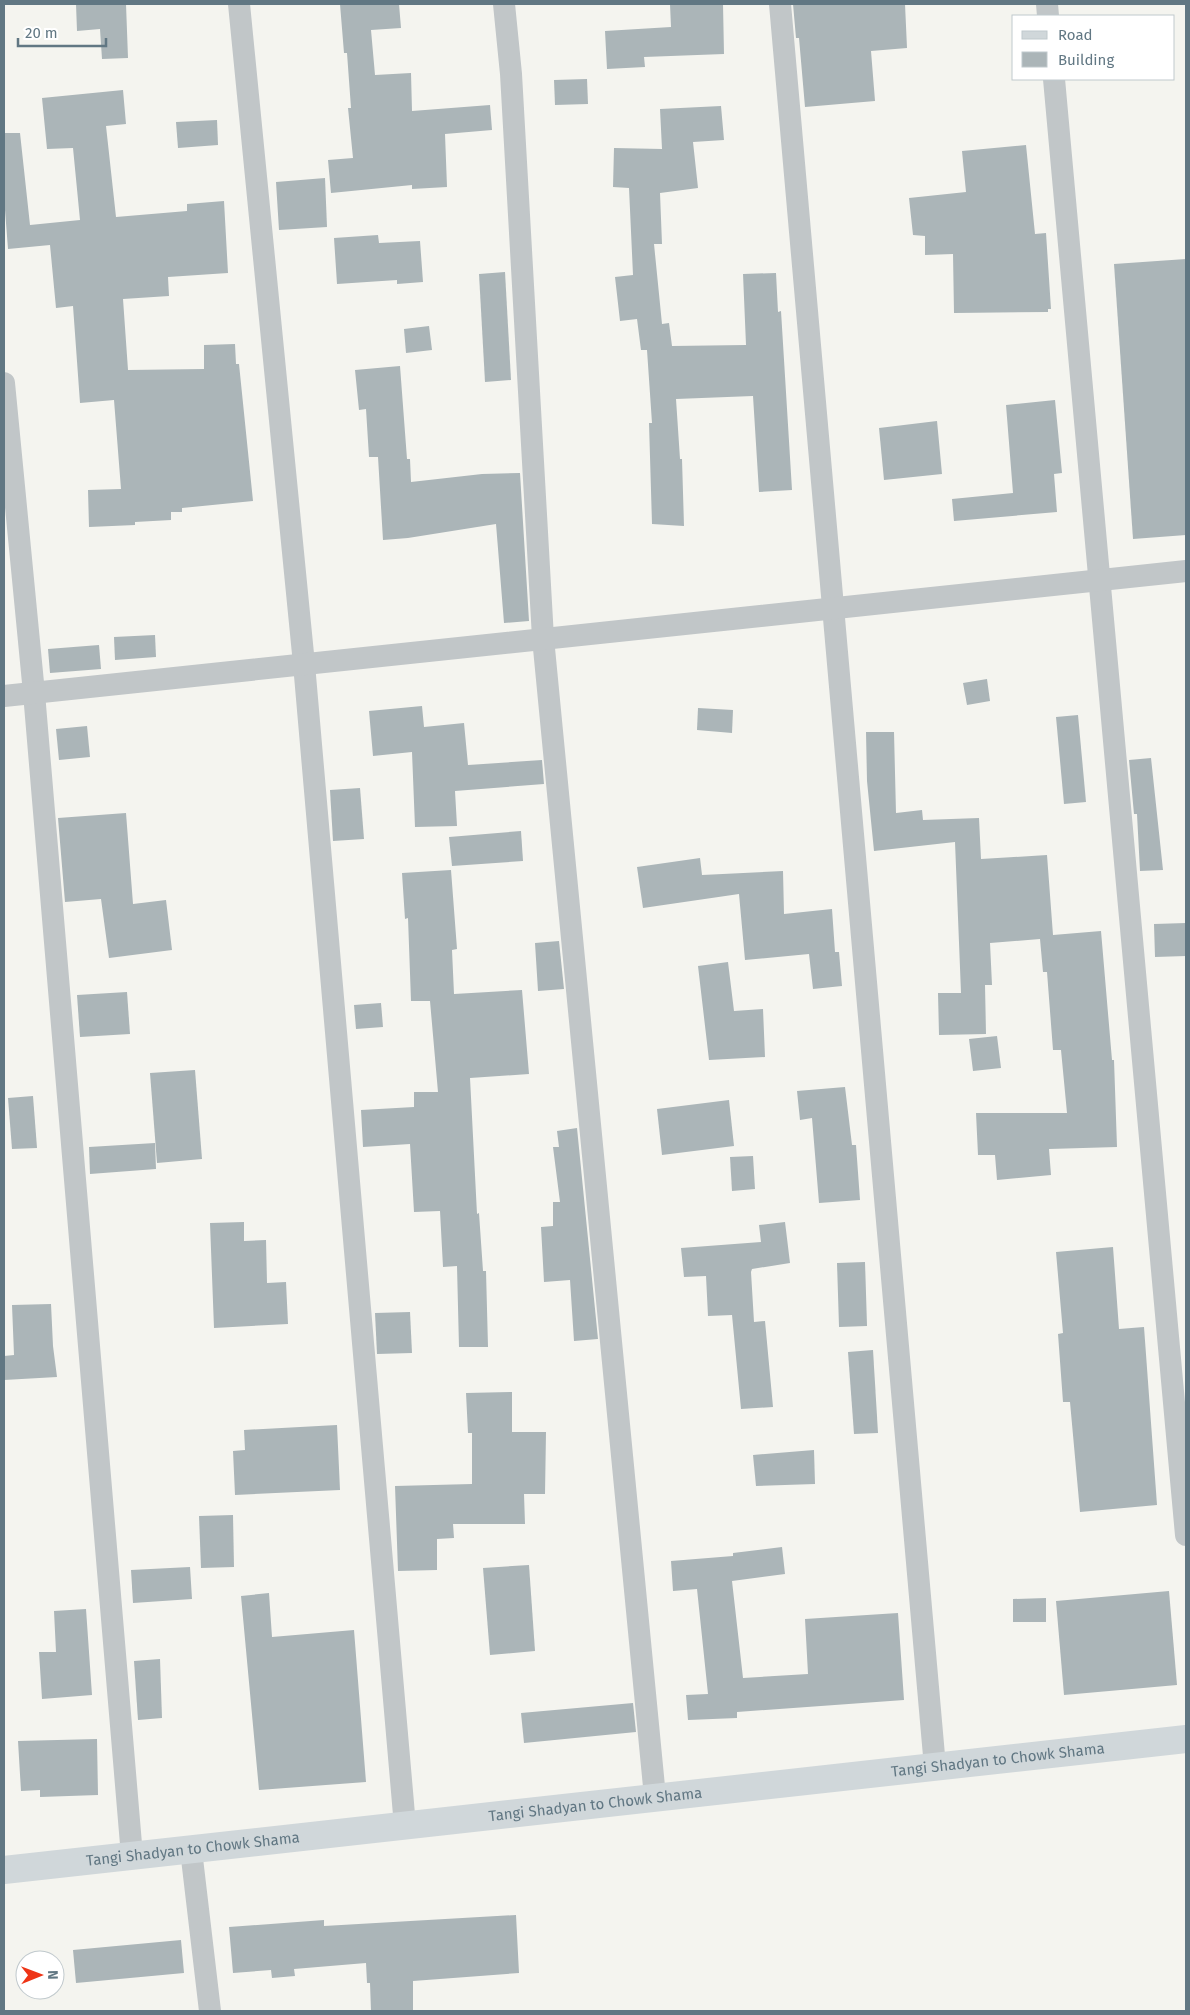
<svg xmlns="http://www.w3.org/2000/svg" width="1190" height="2015" viewBox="0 0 1190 2015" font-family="'Fira Sans',sans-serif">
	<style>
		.building { fill: #abb5b8 }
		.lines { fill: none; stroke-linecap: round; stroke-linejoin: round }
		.minor { stroke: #c1c6c8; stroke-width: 22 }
		.primary { stroke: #d0d7da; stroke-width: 28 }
		.labels { text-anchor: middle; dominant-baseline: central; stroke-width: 5; stroke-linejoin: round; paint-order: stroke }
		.street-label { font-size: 15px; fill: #617783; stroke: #fff }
	</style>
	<rect width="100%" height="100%" fill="#f4f4ef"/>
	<g class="building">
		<path d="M 76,4 L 126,4 L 128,58 L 102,59 L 100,29 L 77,31 Z"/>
		<path d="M 340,4 L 399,4 L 401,28 L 371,30 L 375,75 L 411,73 L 412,111 L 490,105 L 492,130 L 445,134 L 447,187 L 412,189 L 412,185 L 331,193 L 328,160 L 353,158 L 348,108 L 351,108 L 347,53 L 344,53 Z"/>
		<path d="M 670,4 L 723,4 L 724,54 L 644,57 L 645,67 L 607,69 L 605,31 L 671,27 Z"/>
		<path d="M 793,4 L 905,4 L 907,48 L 871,51 L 875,101 L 805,107 L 799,38 L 796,38 Z"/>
		<path d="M 587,79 L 588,104 L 555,105 L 554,80 Z"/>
		<path d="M 123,90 L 126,124 L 106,126 L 116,217 L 187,211 L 187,204 L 224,201 L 228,273 L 168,277 L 169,296 L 123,299 L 128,370 L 204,369 L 204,345 L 235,344 L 236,364 L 239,364 L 253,501 L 182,508 L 182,512 L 171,512 L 171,520 L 135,522 L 135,525 L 89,527 L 88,490 L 121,489 L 114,400 L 80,403 L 73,306 L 56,308 L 50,245 L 8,249 L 4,197 L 4,133 L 20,133 L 30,225 L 80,220 L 73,148 L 47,149 L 42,98 Z"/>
		<path d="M 721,106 L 724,140 L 693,142 L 698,188 L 660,193 L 662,244 L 654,244 L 662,324 L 669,323 L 672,346 L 746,345 L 743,274 L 776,273 L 778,312 L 781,311 L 792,490 L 759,492 L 753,396 L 676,399 L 680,459 L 682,459 L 684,526 L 652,524 L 649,423 L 652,423 L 647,350 L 641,350 L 637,319 L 620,321 L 615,277 L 633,275 L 629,188 L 613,187 L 614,148 L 662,149 L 660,109 Z"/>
		<path d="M 217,120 L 218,145 L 178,148 L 176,122 Z"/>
		<path d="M 1026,145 L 1035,234 L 1046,233 L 1051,309 L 1048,309 L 1048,312 L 954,313 L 953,254 L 925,255 L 925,236 L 913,235 L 909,198 L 966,192 L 962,151 Z"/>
		<path d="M 325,178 L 327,227 L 279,230 L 276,182 Z"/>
		<path d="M 378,235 L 379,243 L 420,241 L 423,282 L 397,284 L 397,280 L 337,284 L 334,238 Z"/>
		<path d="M 1186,259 L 1186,535 L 1133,539 L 1114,264 Z"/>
		<path d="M 505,272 L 511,380 L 485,382 L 479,274 Z"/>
		<path d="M 429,326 L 432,350 L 406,353 L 404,329 Z"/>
		<path d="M 400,366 L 407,459 L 410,459 L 411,482 L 482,474 L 520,473 L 529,621 L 504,623 L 496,524 L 408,538 L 383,540 L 378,457 L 369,457 L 366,409 L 359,410 L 355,370 Z"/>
		<path d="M 1055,400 L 1062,473 L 1054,474 L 1057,512 L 954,521 L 952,499 L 1013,493 L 1006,405 Z"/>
		<path d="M 937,421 L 942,474 L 884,480 L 879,428 Z"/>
		<path d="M 155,635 L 156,657 L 115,660 L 114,637 Z"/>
		<path d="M 99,645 L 101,669 L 50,673 L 48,649 Z"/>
		<path d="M 987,679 L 990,701 L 967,705 L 963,683 Z"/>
		<path d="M 422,706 L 424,727 L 464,723 L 468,765 L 542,760 L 544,784 L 455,791 L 457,826 L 415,827 L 412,752 L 373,756 L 369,711 Z"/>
		<path d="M 698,708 L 733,710 L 732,733 L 697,730 Z"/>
		<path d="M 1078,715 L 1086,802 L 1064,804 L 1056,717 Z"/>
		<path d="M 87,726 L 90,757 L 59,760 L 56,729 Z"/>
		<path d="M 866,732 L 894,732 L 896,813 L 922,810 L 923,820 L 979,818 L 981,859 L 1047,855 L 1053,935 L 1101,931 L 1112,1060 L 1114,1060 L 1117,1147 L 1049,1149 L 1051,1175 L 997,1180 L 995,1155 L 978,1155 L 976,1113 L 1067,1113 L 1061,1050 L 1053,1050 L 1047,972 L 1043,972 L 1040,939 L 990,943 L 992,985 L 985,985 L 986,1034 L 939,1035 L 938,993 L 961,993 L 955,842 L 874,851 L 867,781 Z"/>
		<path d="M 1151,758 L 1163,870 L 1140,871 L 1137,814 L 1134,814 L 1129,760 Z"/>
		<path d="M 360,788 L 364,839 L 333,841 L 330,790 Z"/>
		<path d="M 126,813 L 133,904 L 166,900 L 172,950 L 109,958 L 101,899 L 65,902 L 58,818 Z"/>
		<path d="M 521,831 L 523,861 L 452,866 L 449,837 Z"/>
		<path d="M 700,858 L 702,875 L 783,871 L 784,914 L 832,909 L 835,952 L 839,952 L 842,986 L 813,989 L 809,954 L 745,960 L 739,894 L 643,908 L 637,867 Z"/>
		<path d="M 451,870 L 457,949 L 452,950 L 454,994 L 522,990 L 529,1074 L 470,1078 L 477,1214 L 479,1213 L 483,1271 L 486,1271 L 488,1347 L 459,1347 L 457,1266 L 443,1267 L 440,1211 L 414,1212 L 410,1144 L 363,1147 L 361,1110 L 414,1107 L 414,1092 L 438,1092 L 430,1001 L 411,1001 L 408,918 L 405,919 L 402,873 Z"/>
		<path d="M 1186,923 L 1186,956 L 1155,957 L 1154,924 Z"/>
		<path d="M 559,941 L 564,989 L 538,991 L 535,943 Z"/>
		<path d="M 728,962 L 734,1011 L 763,1009 L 765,1057 L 709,1060 L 698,966 Z"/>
		<path d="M 127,992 L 130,1034 L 80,1037 L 77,995 Z"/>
		<path d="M 381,1003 L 383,1027 L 356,1029 L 354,1005 Z"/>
		<path d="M 997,1036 L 1001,1068 L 973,1071 L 969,1039 Z"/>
		<path d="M 195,1070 L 202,1159 L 157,1163 L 150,1073 Z"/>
		<path d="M 845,1087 L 852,1145 L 856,1145 L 860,1200 L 819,1203 L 812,1118 L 800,1120 L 797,1091 Z"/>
		<path d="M 33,1096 L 37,1148 L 12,1149 L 8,1098 Z"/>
		<path d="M 729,1100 L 734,1146 L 662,1155 L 657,1109 Z"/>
		<path d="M 577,1128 L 598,1339 L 574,1341 L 570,1280 L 544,1282 L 541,1227 L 553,1226 L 553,1202 L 560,1202 L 553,1147 L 559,1147 L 557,1131 Z"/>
		<path d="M 155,1143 L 156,1169 L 90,1174 L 89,1147 Z"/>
		<path d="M 753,1156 L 755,1189 L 732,1191 L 730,1157 Z"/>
		<path d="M 244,1222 L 244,1241 L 266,1240 L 267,1283 L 286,1282 L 288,1324 L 214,1328 L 210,1223 Z"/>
		<path d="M 785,1222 L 790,1263 L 752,1269 L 751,1272 L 754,1322 L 765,1321 L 773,1407 L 741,1409 L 732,1315 L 708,1316 L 706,1276 L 684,1277 L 681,1248 L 761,1242 L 759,1225 Z"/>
		<path d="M 1113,1247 L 1119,1329 L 1144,1327 L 1157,1505 L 1080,1512 L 1070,1402 L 1063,1402 L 1058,1334 L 1063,1333 L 1056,1252 Z"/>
		<path d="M 865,1262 L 867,1326 L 839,1327 L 837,1263 Z"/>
		<path d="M 51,1304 L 53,1346 L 57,1377 L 4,1380 L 4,1356 L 14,1355 L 12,1305 Z"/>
		<path d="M 410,1312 L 412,1353 L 377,1354 L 375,1313 Z"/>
		<path d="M 873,1350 L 878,1433 L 854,1434 L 848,1352 Z"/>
		<path d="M 512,1392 L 512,1432 L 546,1432 L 545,1494 L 524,1494 L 525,1524 L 453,1524 L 454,1538 L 437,1539 L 437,1570 L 398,1571 L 395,1486 L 472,1484 L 472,1433 L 468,1433 L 466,1393 Z"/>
		<path d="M 337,1425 L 340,1490 L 235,1495 L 233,1451 L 245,1450 L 244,1430 Z"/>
		<path d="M 814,1450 L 815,1484 L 756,1486 L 753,1455 Z"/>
		<path d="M 233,1515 L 234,1567 L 201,1568 L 199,1516 Z"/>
		<path d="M 782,1547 L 785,1574 L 732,1581 L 743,1678 L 808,1674 L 805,1619 L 898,1613 L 904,1700 L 737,1712 L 737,1718 L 688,1720 L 686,1695 L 708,1694 L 697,1589 L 673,1591 L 671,1561 L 733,1556 L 733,1553 Z"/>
		<path d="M 529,1565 L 535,1651 L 490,1655 L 483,1568 Z"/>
		<path d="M 190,1567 L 192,1599 L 133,1603 L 131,1570 Z"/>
		<path d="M 1169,1591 L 1177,1685 L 1064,1695 L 1056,1601 Z"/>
		<path d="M 269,1593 L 272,1637 L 354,1630 L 366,1782 L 259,1790 L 241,1596 Z"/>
		<path d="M 1046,1598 L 1046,1622 L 1013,1622 L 1013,1599 Z"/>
		<path d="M 86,1609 L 92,1695 L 42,1699 L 39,1652 L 56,1652 L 54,1611 Z"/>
		<path d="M 160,1659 L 162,1718 L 138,1720 L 134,1661 Z"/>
		<path d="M 633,1703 L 636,1732 L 524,1743 L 521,1713 Z"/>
		<path d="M 97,1739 L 98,1795 L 40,1797 L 40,1790 L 21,1791 L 18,1741 Z"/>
		<path d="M 516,1915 L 519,1973 L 413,1981 L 413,2011 L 371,2011 L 370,1983 L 367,1983 L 366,1963 L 294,1969 L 295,1976 L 272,1978 L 271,1970 L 233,1973 L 229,1927 L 324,1920 L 324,1926 Z"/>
		<path d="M 181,1940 L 184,1973 L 76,1983 L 73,1950 Z"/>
	</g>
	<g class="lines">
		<g class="minor">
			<path d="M 239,4 L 304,664 L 405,1826"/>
			<path d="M 504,4 L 511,74 L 543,638 L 655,1797"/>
			<path d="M 780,4 L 935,1767"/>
			<path d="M 1047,4 L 1048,16"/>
			<path d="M 1054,79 L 1186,1535"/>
			<path d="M 4,383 L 34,693 L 132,1856"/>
			<path d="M 4,696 L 1186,571"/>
			<path d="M 191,1850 L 210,2011"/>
		</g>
		<path class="primary" id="s1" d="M 4,1870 L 1186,1739"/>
	</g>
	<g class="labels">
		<g class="street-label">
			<text stroke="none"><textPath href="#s1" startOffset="1000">Tangi Shadyan to Chowk Shama</textPath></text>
			<text stroke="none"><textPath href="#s1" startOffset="595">Tangi Shadyan to Chowk Shama</textPath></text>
			<text stroke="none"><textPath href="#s1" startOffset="190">Tangi Shadyan to Chowk Shama</textPath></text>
		</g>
	</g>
	<rect width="1190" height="2015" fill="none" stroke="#617783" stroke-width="10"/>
	<rect x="1012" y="15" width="162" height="65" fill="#ffffff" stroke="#c0c9cd"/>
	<rect x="1022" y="31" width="25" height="8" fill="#d0d7da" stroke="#c0c9cd"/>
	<text x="1058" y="40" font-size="15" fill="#617783">Road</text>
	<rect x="1022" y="52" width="25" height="15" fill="#abb5b8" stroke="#c0c9cd"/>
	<text x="1058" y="65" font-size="15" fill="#617783">Building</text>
	<g transform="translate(40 1975) rotate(89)"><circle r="24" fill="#ffffff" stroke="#c0c9cd"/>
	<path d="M0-4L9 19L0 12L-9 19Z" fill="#ee3416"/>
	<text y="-8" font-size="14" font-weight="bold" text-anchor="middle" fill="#617783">N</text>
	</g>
	<path d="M18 38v8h88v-8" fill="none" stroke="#617783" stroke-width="2.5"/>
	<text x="25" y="38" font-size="15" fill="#617783" stroke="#ffffff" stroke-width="4" paint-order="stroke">20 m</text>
</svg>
